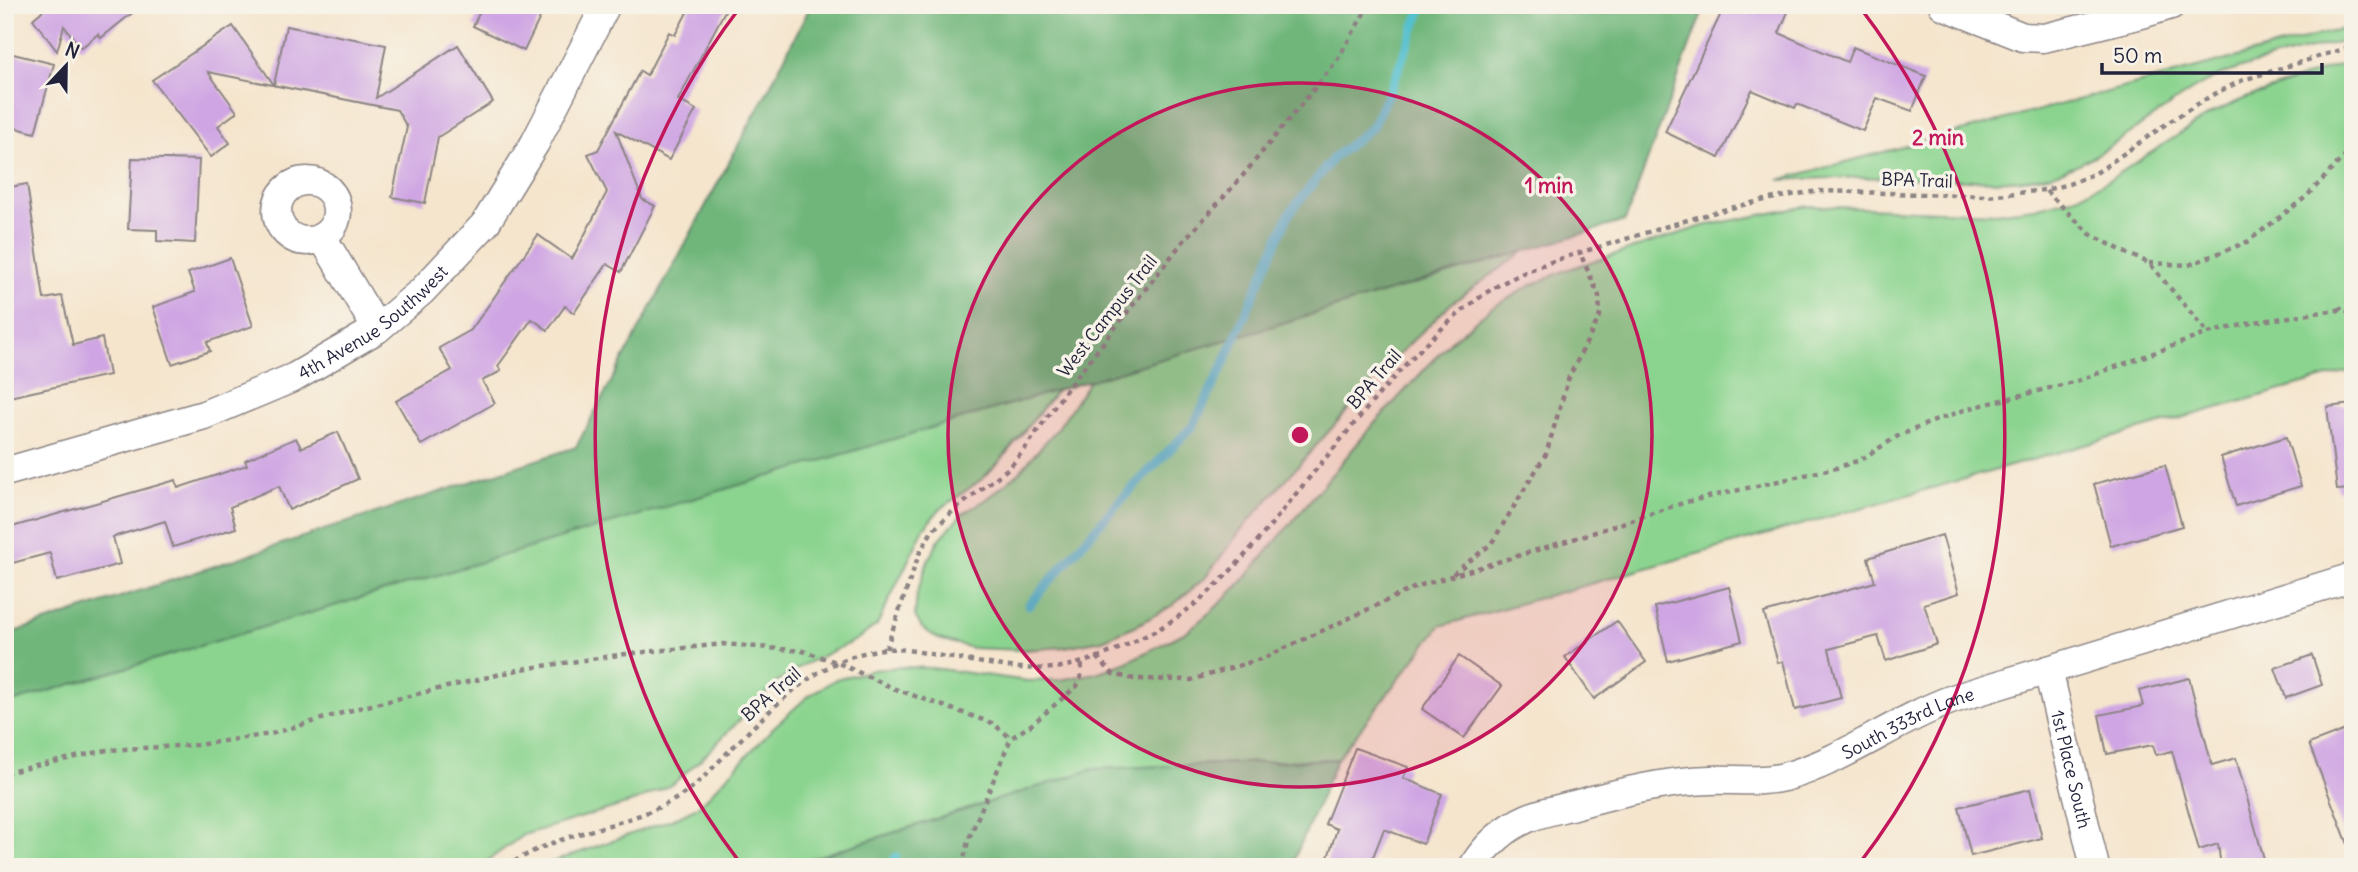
<svg xmlns="http://www.w3.org/2000/svg" width="2358" height="872" viewBox="0 0 2358 872" font-family="Delius,sans-serif">
	<style>
		.green { fill: #8bd48f; stroke: #567b65; stroke-width: 2 }
		.forest { fill: #70b67a; stroke: #496c5a; stroke-width: 2 }
		.lines { fill: none; stroke-linecap: round; stroke-linejoin: round }
		.stream { stroke: #54c0cf; stroke-width: 9 }
		.building { fill: #cfa6e3 }
		.street-casing { stroke: #8c8484; stroke-width: 31 }
		.path { stroke: #8c8484; stroke-width: 4.5; stroke-dasharray: 5 5; stroke-linecap: butt }
		.street { stroke: #fff; stroke-width: 28 }
		.ring { fill: none; stroke: #c2185b; stroke-width: 3.5 }
		.labels { text-anchor: middle; dominant-baseline: central; stroke-width: 7; stroke-linejoin: round; paint-order: stroke }
		.street-label { font-size: 18px; fill: #22223b; stroke: #f7f3e8 }
		.centre { fill: #c2185b; stroke: #f7f3e8; stroke-width: 3.5 }
		.ring-label { font-size: 21px; text-anchor: middle; font-weight: bold; fill: #c2185b; stroke: #f7f3e8; stroke-width: 7; stroke-linejoin: round; paint-order: stroke }
	</style>
	<rect width="100%" height="100%" fill="#f7f3e8"/>
	<filter id="ink" filterUnits="userSpaceOnUse"><feTurbulence type="fractalNoise" baseFrequency=".0143" numOctaves="2"/><feDisplacementMap in="SourceGraphic" scale="14" xChannelSelector="R" yChannelSelector="G"/><feConvolveMatrix kernelMatrix="1 2 1 2 8 2 1 2 1" color-interpolation-filters="sRGB"/></filter>
	<filter id="wash" filterUnits="userSpaceOnUse"><feTurbulence type="fractalNoise" baseFrequency=".00686" numOctaves="4" result="noise"/><feDisplacementMap in="SourceGraphic" scale="28" xChannelSelector="R" yChannelSelector="G"/><feGaussianBlur stdDeviation="1.57" result="paint"/><feColorMatrix in="noise" values="0 0 0 0 0 0 0 0 0 0 0 0 0 0 0 0 0 1.4 0 .05"/><feComposite in="paint" operator="in"/></filter>
	<g filter="url(#wash)">
		<rect width="100%" height="100%" fill="#f5e5cd"/>
		<g class="green">
			<path d="M 2353,26 L 2353,38 C 2308,51 2240,63 2201,85 C 2152,113 2110,156 2055,173 C 2011,186 1963,179 1918,178 C 1871,177 1825,178 1779,180 Z"/>
			<path d="M 2353,60 L 2353,370 L 1440,626 L 1337,759 L 1094,769 L 785,867 L 539,867 L 673,819 L 699,806 L 775,726 L 807,697 L 836,679 L 873,670 L 898,667 L 932,668 L 1028,681 L 1060,680 L 1096,673 L 1125,663 L 1186,632 L 1213,610 L 1241,583 L 1373,425 L 1452,340 L 1491,308 L 1530,286 L 1566,270 L 1703,226 L 1808,206 L 1995,213 L 2035,208 L 2079,196 L 2109,180 L 2212,113 L 2246,98 Z"/>
			<path d="M 1526,250 L 1453,302 L 1410,343 L 1362,394 L 1241,530 L 1205,578 L 1173,605 L 1137,625 L 1102,640 L 1065,647 L 1023,650 L 972,648 L 939,639 L 922,628 L 915,616 L 917,593 L 928,561 L 938,541 L 962,514 L 987,499 L 1018,473 L 1058,428 L 1090,380 Z"/>
			<path d="M 1058,389 L 1000,461 L 982,479 L 939,510 L 924,528 L 877,625 L 856,640 L 803,665 L 776,683 L 702,758 L 673,784 L 636,801 L 523,835 L 479,867 L 5,867 L 5,704 Z"/>
		</g>
		<g class="forest">
			<path d="M 811,5 L 1705,5 L 1625,221 L 5,704 L 5,635 L 576,447 L 770,86 Z"/>
			<path d="M 1337,759 L 1291,867 L 785,867 L 1094,769 Z"/>
		</g>
		<g class="lines">
			<g class="stream">
				<path d="M 1029,605 L 1117,504 L 1193,426 L 1222,368 L 1289,214 L 1333,158 L 1372,127 L 1392,85 L 1423,5"/>
				<path d="M 891,867 L 896,857"/>
			</g>
		</g>
		<g id="blocks">
			<g class="building">
				<path d="M 49,5 L 142,5 L 101,38 L 98,34 L 81,48 L 64,26 L 57,51 L 33,19 Z"/>
				<path d="M 483,5 L 546,5 L 524,51 L 473,26 Z"/>
				<path d="M 691,5 L 728,5 L 678,100 L 696,110 L 669,160 L 616,131 L 642,199 L 655,206 L 621,272 L 607,264 L 574,313 L 565,306 L 548,330 L 532,319 L 498,366 L 501,371 L 482,381 L 495,403 L 421,445 L 396,401 L 452,370 L 439,348 L 471,330 L 538,235 L 572,259 L 607,192 L 588,154 L 598,150 L 640,71 L 647,75 L 669,32 L 675,35 Z"/>
				<path d="M 1725,5 L 1791,5 L 1779,33 L 1847,62 L 1853,47 L 1926,76 L 1912,111 L 1877,98 L 1863,131 L 1797,104 L 1795,108 L 1752,90 L 1719,158 L 1665,132 Z"/>
				<path d="M 233,26 L 274,85 L 286,26 L 386,45 L 376,98 L 458,45 L 493,102 L 438,137 L 425,203 L 392,197 L 407,127 L 397,110 L 208,72 L 237,112 L 218,126 L 230,143 L 211,157 L 152,80 Z"/>
				<path d="M 5,52 L 54,64 L 35,133 L 5,125 Z"/>
				<path d="M 132,158 L 199,160 L 195,243 L 157,241 L 157,230 L 128,229 Z"/>
				<path d="M 27,184 L 44,299 L 62,296 L 73,345 L 102,338 L 109,375 L 5,398 L 5,188 Z"/>
				<path d="M 230,258 L 253,326 L 207,342 L 210,351 L 172,364 L 153,307 L 195,292 L 188,273 Z"/>
				<path d="M 2353,404 L 2353,489 L 2337,490 L 2327,407 Z"/>
				<path d="M 338,432 L 358,479 L 289,510 L 279,486 L 230,507 L 236,528 L 173,547 L 165,521 L 113,537 L 120,564 L 57,581 L 50,553 L 5,565 L 5,529 L 176,480 L 178,488 L 247,465 L 245,460 L 296,438 L 301,448 Z"/>
				<path d="M 2286,437 L 2301,486 L 2236,506 L 2221,457 Z"/>
				<path d="M 2165,465 L 2182,526 L 2111,546 L 2094,484 Z"/>
				<path d="M 1942,535 L 1959,593 L 1924,604 L 1937,644 L 1886,661 L 1878,636 L 1829,649 L 1841,698 L 1795,710 L 1783,661 L 1778,663 L 1764,613 L 1875,582 L 1868,558 Z"/>
				<path d="M 1729,587 L 1742,641 L 1668,661 L 1655,607 Z"/>
				<path d="M 1617,621 L 1646,662 L 1594,699 L 1565,657 Z"/>
				<path d="M 2312,655 L 2322,685 L 2286,698 L 2275,668 Z"/>
				<path d="M 1459,656 L 1502,686 L 1464,738 L 1422,709 Z"/>
				<path d="M 2189,678 L 2212,765 L 2236,758 L 2266,867 L 2221,867 L 2218,844 L 2199,850 L 2172,751 L 2156,755 L 2153,745 L 2107,754 L 2099,715 L 2143,706 L 2139,691 Z"/>
				<path d="M 2353,727 L 2353,852 L 2351,852 L 2309,744 Z"/>
				<path d="M 1355,748 L 1408,767 L 1403,778 L 1442,794 L 1423,844 L 1384,829 L 1369,867 L 1325,867 L 1337,829 L 1325,824 Z"/>
				<path d="M 2030,789 L 2042,838 L 1971,856 L 1959,807 Z"/>
			</g>
		</g>
	</g>
	<g filter="url(#ink)">
		<use href="#blocks" fill-opacity="0" stroke="#8c8484" stroke-width="2"/>
		<g class="lines">
			<defs>
				<g id="street">
					<path d="M 1943,5 L 2023,37 L 2044,38 L 2142,14 L 2171,5"/>
					<circle cx="307" cy="211" r="30"/>
					<path d="M 322,237 L 377,329"/>
					<path id="s1" d="M 5,472 L 204,415 L 295,377 L 377,329 L 422,291 L 485,224 L 535,143 L 606,5"/>
					<path id="s2" d="M 2048,670 L 2095,867"/>
					<path id="s3" d="M 1473,867 C 1485,846 1505,828 1528,818 C 1542,812 1559,809 1574,805 C 1617,793 1665,781 1710,780 C 1735,779 1759,783 1784,777 C 1844,761 1895,720 1953,699 L 2353,577"/>
				</g>
			</defs>
			<use href="#street" class="street-casing"/>
			<g class="path">
				<path d="M 2046,191 L 2090,234 L 2128,254 L 2149,263 L 2208,333"/>
				<path d="M 2149,263 L 2189,265 L 2247,242 L 2306,197 L 2353,147"/>
				<path d="M 2338,310 L 2353,300"/>
				<path d="M 1453,574 L 1491,544 L 1546,454 L 1569,377 L 1600,316 L 1599,296 L 1580,253"/>
				<path d="M 886,649 L 919,554 L 932,531 L 953,511 L 1010,467 L 1027,446 L 1066,390 L 1181,244 L 1240,179 L 1336,62 L 1369,5"/>
				<path d="M 1097,657 L 1113,674 L 1134,679 L 1191,680 L 1264,658 L 1418,586 L 1580,537 L 1686,502 L 1836,468 L 1860,460 L 1898,436 L 1929,423 L 1967,409 L 2077,381 L 2208,333 L 2255,322 L 2337,310 L 2353,313"/>
				<path d="M 5,773 L 107,750 L 197,745 L 271,734 L 359,708 L 522,669 L 626,654 L 724,644 L 803,651 L 836,662 L 895,689 L 992,723 L 1011,738"/>
				<path d="M 506,867 C 559,830 625,829 679,797 C 696,786 711,770 725,755 C 771,710 815,658 883,649 C 902,647 933,655 953,658 C 986,663 1020,671 1053,668 C 1091,664 1129,645 1162,627 C 1227,589 1276,516 1324,460 C 1374,400 1422,338 1486,293 C 1525,267 1572,255 1616,242 C 1684,221 1750,199 1820,191 L 1988,196 L 2045,190 L 2069,184 L 2096,173 L 2169,122 L 2214,94 L 2243,80 L 2353,46"/>
				<path d="M 962,867 L 968,841 L 1011,738 L 1031,725 L 1077,686 L 1081,677 L 1082,662"/>
			</g>
			<use href="#street" class="street"/>
		</g>
	</g>
	<circle cx="1300" cy="435" r="352" fill="#c2185b" fill-opacity=".12"/>
	<g class="ring">
		<circle cx="1300" cy="435" r="352"/>
		<path d="M741 864A704 704 0 0 1 741 6M1859 6A704 704 0 0 1 1859 864"/>
	</g>
	<g class="labels">
		<g class="street-label">
			<text transform="translate(1917 180) rotate(2)">BPA Trail</text>
			<text transform="translate(1107 316) rotate(-52)">West Campus Trail</text>
			<text stroke="none"><textPath href="#s1" startOffset="401">4th Avenue Southwest</textPath></text>
			<text transform="translate(1374 379) rotate(-49)">BPA Trail</text>
			<text transform="translate(771 694) rotate(-41)">BPA Trail</text>
			<text stroke="none"><textPath href="#s3" startOffset="471">South 333rd Lane</textPath></text>
			<text stroke="none"><textPath href="#s2" startOffset="102">1st Place South</textPath></text>
		</g>
	</g>
	<circle cx="1300" cy="435" r="10" class="centre"/>
	<g class="ring-label">
		<text x="1938" y="145">2 min</text>
		<text x="1549" y="193">1 min</text>
	</g>
	<rect width="2358" height="872" fill="none" stroke="#f7f3e8" stroke-width="28"/>
	<g transform="translate(66 66) rotate(22)" stroke="#f7f3e8" stroke-width="5" paint-order="stroke">
	<path d="M0-5L12 26L0 18L-12 26Z" fill="#22223b"/>
	<text y="-10" font-size="19" font-weight="bold" text-anchor="middle" fill="#22223b">N</text>
	</g>
	<path d="M2102 63v10h220v-10" fill="none" stroke="#22223b" stroke-width="3.5"/>
	<text x="2113" y="63" font-size="21" fill="#22223b" stroke="#f7f3e8" stroke-width="5" paint-order="stroke">50 m</text>
</svg>
